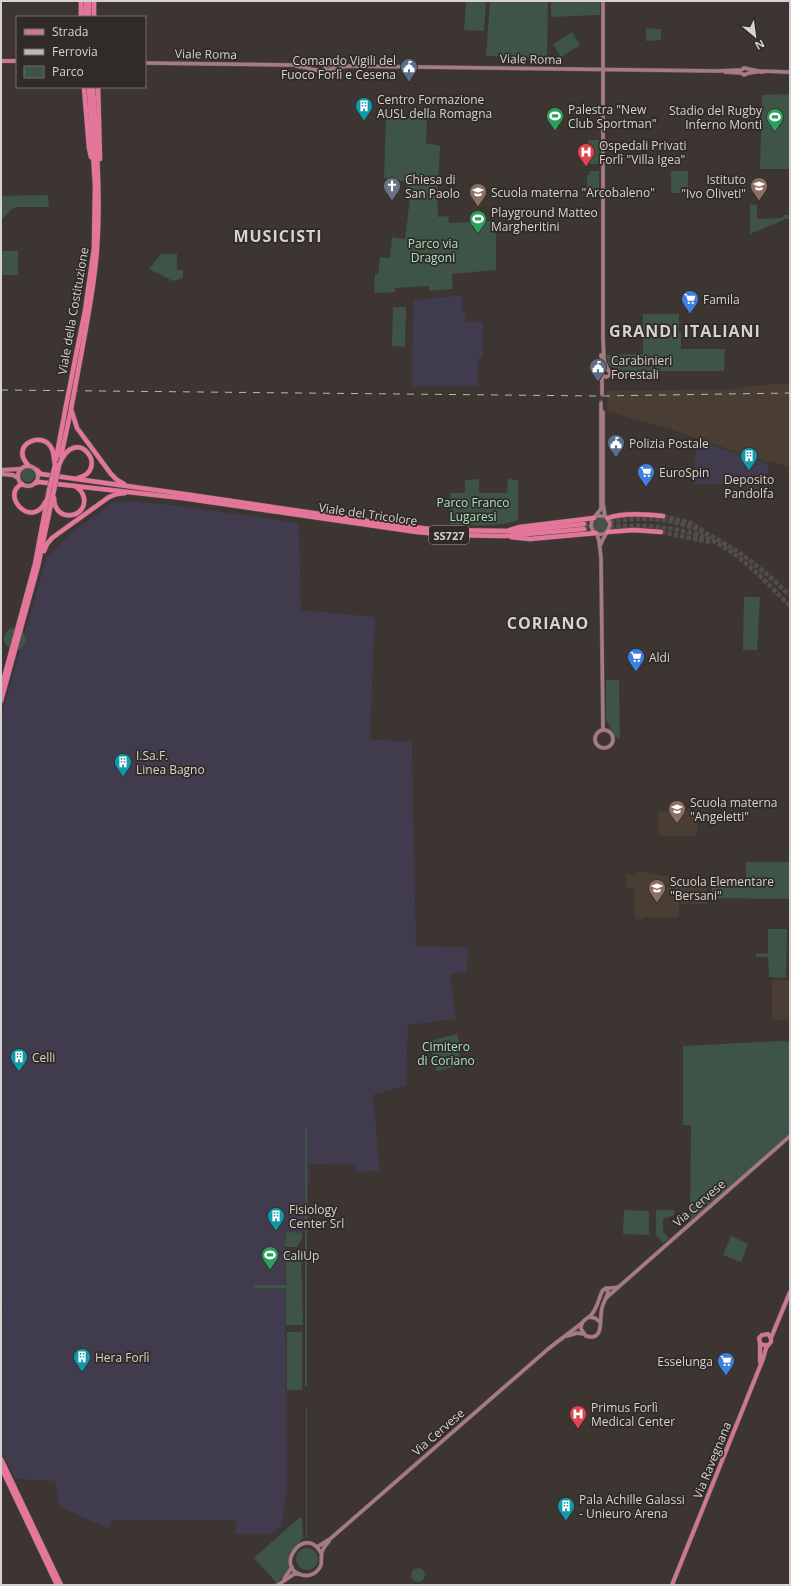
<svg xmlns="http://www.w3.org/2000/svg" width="791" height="1586" viewBox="0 0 791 1586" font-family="'Open Sans',sans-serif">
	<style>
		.industrial { fill: #403b4d }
		.built { fill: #493d34 }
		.green { fill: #3d5446 }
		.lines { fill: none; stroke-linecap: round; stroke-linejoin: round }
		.secondary-tunnel { stroke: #534d49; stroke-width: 3.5; stroke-dasharray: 3.5 2; stroke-linecap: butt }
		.trunk-tunnel { stroke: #534d49; stroke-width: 4.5; stroke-dasharray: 4.5 2; stroke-linecap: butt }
		.secondary-casing { stroke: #595350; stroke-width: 4.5 }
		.primary-casing { stroke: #595350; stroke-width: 5 }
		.trunk-casing { stroke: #595350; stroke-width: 5.5 }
		.secondary { stroke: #a87a84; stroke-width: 3.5 }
		.primary { stroke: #cd7792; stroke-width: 4 }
		.trunk { stroke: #e5769b; stroke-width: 4.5 }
		.rail { stroke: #bdb8b5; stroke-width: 1; stroke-dasharray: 7 7; stroke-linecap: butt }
		.trunk-bridge-casing { stroke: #595350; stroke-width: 5.5; stroke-linecap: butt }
		.trunk-bridge { stroke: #e5769b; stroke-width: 4.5 }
		.labels { text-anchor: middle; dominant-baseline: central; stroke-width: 3.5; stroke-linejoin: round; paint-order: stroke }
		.shield { fill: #312b27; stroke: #a4a09d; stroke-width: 1 }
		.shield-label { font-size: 11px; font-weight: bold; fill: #d6d2cf }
		.street-label { font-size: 12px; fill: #d6d2cf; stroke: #312b27 }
		.poi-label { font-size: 12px; fill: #d6d2cf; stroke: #312b27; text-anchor: start }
		.park-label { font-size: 12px; fill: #a8e0bf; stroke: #312b27 }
		.district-label { font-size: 16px; font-weight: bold; letter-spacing: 1px; fill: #d6d2cf; stroke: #312b27 }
	</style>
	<rect width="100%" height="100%" fill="#3c3531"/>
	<g class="industrial">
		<path d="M 462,295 L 462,312 L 465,313 L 466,322 L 483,322 L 483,358 L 478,359 L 478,386 L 412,386 L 413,300 Z"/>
		<path d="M 696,440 L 768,464 L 768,491 L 746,490 L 747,485 L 694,484 Z"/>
		<path d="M 132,501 L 180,506 L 299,523 L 301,610 L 375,617 L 370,739 L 412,742 L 416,946 L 468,947 L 467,972 L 450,974 L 456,1019 L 408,1025 L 406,1086 L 373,1095 L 380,1171 L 356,1172 L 355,1165 L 309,1164 L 308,1232 L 285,1236 L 287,1489 L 282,1526 L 271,1534 L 235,1534 L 236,1520 L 112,1520 L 110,1529 L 59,1507 L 55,1481 L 15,1479 L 1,1450 L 1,1329 L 2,1329 L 3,1301 L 1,1301 L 1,716 L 46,558 L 73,531 L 114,502 Z"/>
	</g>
	<g class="built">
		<path d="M 777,384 L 790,384 L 790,468 L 771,461 L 769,463 L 675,431 L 607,411 L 607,391 L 737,389 L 753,386 Z"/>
		<path d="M 660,811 L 697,811 L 697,836 L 662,836 L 658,834 L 658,813 Z"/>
		<path d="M 636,871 L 679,878 L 679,917 L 643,917 L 643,919 L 635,919 L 635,889 L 627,888 L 626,874 L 635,876 Z"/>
		<path d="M 680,878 L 707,883 L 707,904 L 679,904 Z"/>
		<rect x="772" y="980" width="18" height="40"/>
	</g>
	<g class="green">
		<path d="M 463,1 L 486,1 L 484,31 L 464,30 L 466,2 Z"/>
		<path d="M 490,1 L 548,1 L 547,58 L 486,56 Z"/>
		<path d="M 551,1 L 600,1 L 600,15 L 551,17 Z"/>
		<path d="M 646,28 L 661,29 L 661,40 L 646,41 Z"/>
		<path d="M 572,32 L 580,45 L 561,57 L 553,44 L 559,40 L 562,44 L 560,40 L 566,36 L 568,39 L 566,36 Z"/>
		<path d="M 790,94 L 790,169 L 760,169 L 762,95 Z"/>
		<path d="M 386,117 L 427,118 L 426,143 L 440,146 L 437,196 L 438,217 L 448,216 L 449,223 L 496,221 L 496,270 L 452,274 L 453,289 L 429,291 L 429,286 L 427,286 L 395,288 L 395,292 L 374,293 L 375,274 L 378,274 L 380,257 L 390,258 L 392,237 L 405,239 L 411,190 L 407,189 L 408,182 L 384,178 Z"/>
		<path d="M 588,140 L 599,140 L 599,164 L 590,164 L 590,158 L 587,158 Z"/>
		<path d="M 590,171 L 599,171 L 599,191 L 587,191 L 587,175 L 590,175 Z"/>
		<rect x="671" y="171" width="17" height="22"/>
		<path d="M 48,195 L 49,207 L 16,207 L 12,209 L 1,220 L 1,196 Z"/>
		<path d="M 750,204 L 757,205 L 757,219 L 782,218 L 784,215 L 790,215 L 790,219 L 786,219 L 750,234 Z"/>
		<rect x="1" y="251" width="17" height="24"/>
		<path d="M 161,254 L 177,254 L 177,270 L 183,270 L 183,278 L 173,281 L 149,269 Z"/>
		<path d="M 393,307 L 406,307 L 405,346 L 403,347 L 392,346 Z"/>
		<path d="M 643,314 L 679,314 L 679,332 L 681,332 L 681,349 L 725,349 L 724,371 L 616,371 L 608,364 L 606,355 L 643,354 Z"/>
		<circle cx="28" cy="475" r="7"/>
		<path d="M 479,479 L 479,493 L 507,493 L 508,479 L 518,480 L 518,520 C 499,528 470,525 450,524 L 450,493 L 465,493 L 465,480 Z"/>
		<circle cx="601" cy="525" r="8"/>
		<path d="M 744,597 L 760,597 L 757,650 L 743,650 Z"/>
		<circle cx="15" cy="639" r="11"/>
		<path d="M 606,680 L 619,680 L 620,739 L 616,737 L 606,720 Z"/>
		<path d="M 746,862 L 790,862 L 790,899 L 712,898 L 712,878 L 746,878 Z"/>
		<path d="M 768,929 L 787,929 L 786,978 L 769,977 L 768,957 L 756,957 L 756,954 L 768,953 Z"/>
		<path d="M 457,1034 L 461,1051 L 459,1052 L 462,1065 L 437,1071 L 429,1041 Z"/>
		<path d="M 780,1041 L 790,1042 L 790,1134 L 690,1221 L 691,1125 L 683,1125 L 683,1046 Z"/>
		<rect x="305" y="1128" width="2" height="258"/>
		<path d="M 624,1210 L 649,1211 L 649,1235 L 623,1234 Z"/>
		<path d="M 656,1210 L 674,1210 L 674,1215 L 663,1219 L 663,1231 L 669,1238 L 663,1243 L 656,1235 Z"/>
		<path d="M 286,1232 L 302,1233 L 302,1239 L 297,1247 L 285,1247 Z"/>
		<path d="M 731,1236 L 748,1244 L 741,1262 L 723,1255 Z"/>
		<path d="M 286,1252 L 296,1253 L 301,1256 L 303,1325 L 286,1325 L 286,1288 L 253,1288 L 253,1285 L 286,1285 Z"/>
		<rect x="287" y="1332" width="15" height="58"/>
		<rect x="306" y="1407" width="1" height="131"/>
		<path d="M 300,1517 L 302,1519 L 303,1538 L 290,1552 L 288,1559 L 289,1570 L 275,1585 L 273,1585 L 276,1582 L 254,1558 Z"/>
		<circle cx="307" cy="1559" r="11"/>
		<circle cx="418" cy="1575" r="7"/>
	</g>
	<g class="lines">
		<path class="secondary-tunnel" d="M 601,403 L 602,394"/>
		<g class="trunk-tunnel">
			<path d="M 663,516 L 690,523 L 704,531"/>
			<path d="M 584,524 C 607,522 631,518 654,519 C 705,523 755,560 790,596"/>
			<path d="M 584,529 C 627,523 686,523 724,547 C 749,563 769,585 790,606"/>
			<path d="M 661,532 L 710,542"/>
		</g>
		<defs>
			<g id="secondary">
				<path d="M 603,1 L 603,338 L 604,361 L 608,370"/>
				<path d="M 145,63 L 291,65 L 311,63 L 324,64 L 326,70"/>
				<path d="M 309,64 L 308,67 L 310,69 L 322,71 L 347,66 L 718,71 L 741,70 L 744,68 L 763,72"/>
				<path d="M 325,65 L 340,66"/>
				<path d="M 296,66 L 309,68"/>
				<path d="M 725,72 L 741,73 L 744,75 C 753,69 779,72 790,72"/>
				<path d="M 601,355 L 603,370"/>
				<circle cx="606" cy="373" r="4"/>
				<path d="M 602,394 L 602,375"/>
				<path d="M 601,403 L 601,509 L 592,520 L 591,526 C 593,534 599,536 606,533"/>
				<path d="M 603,412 L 603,503 L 605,516"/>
				<path d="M 596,516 L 605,516 L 610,523 C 610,531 603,536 601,544"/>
				<path d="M 597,534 L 599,541 L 601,558 L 603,730"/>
				<circle cx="604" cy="739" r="9"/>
				<path d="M 606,1288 L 608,1292 C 607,1298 603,1302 602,1308 C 599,1318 605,1342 586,1336 L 581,1329 C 581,1319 587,1320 592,1314 C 599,1305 598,1298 603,1290 C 607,1287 612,1289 617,1287"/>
				<path d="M 606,1298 L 790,1136"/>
				<path d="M 589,1317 L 595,1318 L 600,1322"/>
				<path d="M 567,1336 L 577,1333 L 584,1334"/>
				<path d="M 317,1547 L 330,1539 L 548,1349 L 582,1323"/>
				<path d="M 321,1553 C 305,1523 273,1568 302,1575 C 307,1576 313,1575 317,1571 C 324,1565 320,1559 322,1552 C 323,1548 326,1545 329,1541"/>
				<path d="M 284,1579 L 292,1567"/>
				<path d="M 278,1585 L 294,1574 L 299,1574"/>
			</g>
			<g id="primary">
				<path d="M 1,61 L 17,61"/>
				<circle cx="28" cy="476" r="10"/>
				<path d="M 1,470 L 20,469"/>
				<path d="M 1,474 L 13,475 L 18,478"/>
				<path d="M 771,1338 L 790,1292"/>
				<path d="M 760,1362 L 760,1343"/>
				<path d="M 672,1585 L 763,1359 L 766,1348 L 771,1342 L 771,1338 L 768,1334 L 762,1335 L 759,1338 L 760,1343 L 763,1345 L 768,1345"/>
			</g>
			<g id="trunk">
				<path d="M 81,17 L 81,1"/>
				<path d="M 85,17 L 86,1"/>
				<path d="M 89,17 L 89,1"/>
				<path d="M 94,17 L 94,1"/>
				<path d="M 84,87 L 89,148 L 91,157"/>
				<path d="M 98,87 L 100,159"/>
				<path d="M 77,350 L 85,311 L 94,248 L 95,186 L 89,87"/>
				<path d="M 82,350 C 88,316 95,282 97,248 C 101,194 96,141 93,87"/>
				<path d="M 71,409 L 77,428 L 111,474 L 117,480 L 124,484"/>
				<path d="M 61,456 L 71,410"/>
				<path d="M 56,459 L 66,406"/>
				<path d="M 28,465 C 9,445 43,429 52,449 C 54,454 54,460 55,465"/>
				<path d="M 59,465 C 76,422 111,470 78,478"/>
				<path d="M 37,470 L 41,474 L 191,495 L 381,523 L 438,530 L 518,531 L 584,524"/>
				<path d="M 35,483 L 39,482 L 182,498 L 417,532 L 452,535 L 504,536 L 584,529"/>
				<path d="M 22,484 C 0,494 31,531 46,501"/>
				<path d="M 54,498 C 54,523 87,519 84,498 C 83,493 80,489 75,486"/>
				<path d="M 608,518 C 624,512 646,514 663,516"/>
				<path d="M 510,530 L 520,527 L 594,518"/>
				<path d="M 607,532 L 634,530 L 661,532"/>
				<path d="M 511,537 L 530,539 L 596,533"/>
				<path d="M 44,551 L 47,544 L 52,538 L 109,497 L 117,494 L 125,493"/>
				<path d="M 1,689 L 35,564 L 49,490"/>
				<path d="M 1,701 L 38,566 L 54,490"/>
				<path d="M 1,1459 L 61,1585"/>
				<path d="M 1,1467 L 57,1585"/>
			</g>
		</defs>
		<use href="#secondary" class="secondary-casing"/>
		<use href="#primary" class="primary-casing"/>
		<use href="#trunk" class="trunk-casing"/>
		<use href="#secondary" class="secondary"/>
		<use href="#primary" class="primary"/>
		<use href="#trunk" class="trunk"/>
		<path class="rail" d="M 1,390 L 600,396 L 790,393"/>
		<defs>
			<g id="trunk-bridge">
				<path d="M 66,406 L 77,350"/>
				<path d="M 71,409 L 82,350"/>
				<path d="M 49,490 L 55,465"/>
				<path d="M 54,490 L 59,465"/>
			</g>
		</defs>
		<use href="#trunk-bridge" class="trunk-bridge-casing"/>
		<use href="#trunk-bridge" class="trunk-bridge"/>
	</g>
	<defs>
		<symbol id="civic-pin" viewBox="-11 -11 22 30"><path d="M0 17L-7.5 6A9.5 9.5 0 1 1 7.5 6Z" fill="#5c6f8a" stroke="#312b27"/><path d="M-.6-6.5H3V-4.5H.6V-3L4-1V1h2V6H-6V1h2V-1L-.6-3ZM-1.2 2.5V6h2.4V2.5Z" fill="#fff"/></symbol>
		<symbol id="building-pin" viewBox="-11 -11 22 30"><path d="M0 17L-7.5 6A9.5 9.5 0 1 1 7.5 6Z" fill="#0f9aa8" stroke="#312b27"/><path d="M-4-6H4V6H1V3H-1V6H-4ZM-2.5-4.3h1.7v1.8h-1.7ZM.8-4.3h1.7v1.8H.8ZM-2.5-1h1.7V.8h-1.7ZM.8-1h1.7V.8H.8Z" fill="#fff"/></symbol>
		<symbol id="stadium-pin" viewBox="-11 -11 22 30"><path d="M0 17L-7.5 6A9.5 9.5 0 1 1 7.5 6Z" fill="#2e9e5b" stroke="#312b27"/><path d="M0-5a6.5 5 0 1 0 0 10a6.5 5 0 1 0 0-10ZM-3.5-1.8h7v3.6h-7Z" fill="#fff"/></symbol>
		<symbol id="hospital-pin" viewBox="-11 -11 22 30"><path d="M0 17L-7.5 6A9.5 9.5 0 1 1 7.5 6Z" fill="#e0444e" stroke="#312b27"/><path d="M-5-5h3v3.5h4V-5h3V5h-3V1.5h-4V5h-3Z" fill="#fff"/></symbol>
		<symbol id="church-pin" viewBox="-11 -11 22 30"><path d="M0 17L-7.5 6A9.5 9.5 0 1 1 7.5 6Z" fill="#6b7280" stroke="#312b27"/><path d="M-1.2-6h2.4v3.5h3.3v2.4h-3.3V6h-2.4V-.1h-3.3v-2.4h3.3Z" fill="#fff"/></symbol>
		<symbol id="school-pin" viewBox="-11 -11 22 30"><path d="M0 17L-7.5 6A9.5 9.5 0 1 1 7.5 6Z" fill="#8d6e63" stroke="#312b27"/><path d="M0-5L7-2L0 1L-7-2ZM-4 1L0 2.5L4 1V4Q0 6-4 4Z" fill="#fff"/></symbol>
		<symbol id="supermarket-pin" viewBox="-11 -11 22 30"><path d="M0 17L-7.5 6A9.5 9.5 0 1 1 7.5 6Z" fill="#3f7fe0" stroke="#312b27"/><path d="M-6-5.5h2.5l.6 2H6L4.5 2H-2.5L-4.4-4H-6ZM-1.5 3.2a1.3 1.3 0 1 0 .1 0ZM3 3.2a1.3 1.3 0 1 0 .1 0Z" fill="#fff"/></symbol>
	</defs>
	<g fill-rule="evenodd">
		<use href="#civic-pin" x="399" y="57" width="20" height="27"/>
		<use href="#building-pin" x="354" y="96" width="20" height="27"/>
		<use href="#stadium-pin" x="545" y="106" width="20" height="27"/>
		<use href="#stadium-pin" x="765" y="107" width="20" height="27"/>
		<use href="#hospital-pin" x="576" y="142" width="20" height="27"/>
		<use href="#church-pin" x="382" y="176" width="20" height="27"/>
		<use href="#school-pin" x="749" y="176" width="20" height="27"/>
		<use href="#school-pin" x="468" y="182" width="20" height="27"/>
		<use href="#stadium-pin" x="468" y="209" width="20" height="27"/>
		<use href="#supermarket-pin" x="680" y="289" width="20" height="27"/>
		<use href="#civic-pin" x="588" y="357" width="20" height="27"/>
		<use href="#civic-pin" x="606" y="433" width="20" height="27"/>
		<use href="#building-pin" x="739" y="446" width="20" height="27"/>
		<use href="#supermarket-pin" x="636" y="462" width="20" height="27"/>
		<use href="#supermarket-pin" x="626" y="647" width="20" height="27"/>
		<use href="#building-pin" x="113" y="752" width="20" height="27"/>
		<use href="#school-pin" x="667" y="799" width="20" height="27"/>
		<use href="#school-pin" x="647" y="878" width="20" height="27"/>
		<use href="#building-pin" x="9" y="1047" width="20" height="27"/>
		<use href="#building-pin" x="266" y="1206" width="20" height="27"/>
		<use href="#stadium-pin" x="260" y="1245" width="20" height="27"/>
		<use href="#building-pin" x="72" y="1347" width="20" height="27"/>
		<use href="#supermarket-pin" x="716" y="1351" width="20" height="27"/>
		<use href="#hospital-pin" x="568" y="1404" width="20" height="27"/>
		<use href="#building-pin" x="556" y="1496" width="20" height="27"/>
	</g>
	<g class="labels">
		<rect class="shield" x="429" y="526" width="40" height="18" rx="3"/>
		<g class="shield-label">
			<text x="449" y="535">SS727</text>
		</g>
		<g class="street-label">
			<text transform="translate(206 54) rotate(1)">Viale Roma</text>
			<text transform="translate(531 59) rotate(1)">Viale Roma</text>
			<text transform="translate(73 311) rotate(-80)">Viale della Costituzione</text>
			<text transform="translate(368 514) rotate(8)">Viale del Tricolore</text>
			<text transform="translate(699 1203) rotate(-41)">Via Cervese</text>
			<text transform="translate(438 1432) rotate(-41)">Via Cervese</text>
			<text transform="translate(712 1460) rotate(-68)">Via Ravegnana</text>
		</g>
		<g class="poi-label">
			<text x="396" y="60" text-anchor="end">Comando Vigili del<tspan x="396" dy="14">Fuoco Forlì e Cesena</tspan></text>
			<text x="377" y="99">Centro Formazione<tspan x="377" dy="14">AUSL della Romagna</tspan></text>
			<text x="568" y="109">Palestra "New<tspan x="568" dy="14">Club Sportman"</tspan></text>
			<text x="762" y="110" text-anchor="end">Stadio del Rugby<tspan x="762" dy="14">Inferno Monti</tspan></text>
			<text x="599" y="145">Ospedali Privati<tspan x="599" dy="14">Forlì "Villa Igea"</tspan></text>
			<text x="405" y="179">Chiesa di<tspan x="405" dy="14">San Paolo</tspan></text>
			<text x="746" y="179" text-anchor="end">Istituto<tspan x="746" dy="14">"Ivo Oliveti"</tspan></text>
			<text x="491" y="192">Scuola materna "Arcobaleno"</text>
			<text x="491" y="212">Playground Matteo<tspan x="491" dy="14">Margheritini</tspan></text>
			<text x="703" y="299">Famila</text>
			<text x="611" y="360">Carabinieri<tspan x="611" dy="14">Forestali</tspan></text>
			<text x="629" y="443">Polizia Postale</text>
			<text x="659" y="472">EuroSpin</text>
			<text x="749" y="479" text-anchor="middle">Deposito<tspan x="749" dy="14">Pandolfa</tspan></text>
			<text x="649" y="657">Aldi</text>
			<text x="136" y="755">I.Sa.F.<tspan x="136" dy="14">Linea Bagno</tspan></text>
			<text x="690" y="802">Scuola materna<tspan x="690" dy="14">"Angeletti"</tspan></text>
			<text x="670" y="881">Scuola Elementare<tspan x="670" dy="14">"Bersani"</tspan></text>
			<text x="32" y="1057">Celli</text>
			<text x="289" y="1209">Fisiology<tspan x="289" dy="14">Center Srl</tspan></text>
			<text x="283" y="1255">CaliUp</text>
			<text x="95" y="1357">Hera Forlì</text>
			<text x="713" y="1361" text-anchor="end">Esselunga</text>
			<text x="591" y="1407">Primus Forlì<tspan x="591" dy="14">Medical Center</tspan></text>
			<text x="579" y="1499">Pala Achille Galassi<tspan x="579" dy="14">- Unieuro Arena</tspan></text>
		</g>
		<g class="park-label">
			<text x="433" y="243">Parco via<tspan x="433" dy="14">Dragoni</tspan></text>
			<text x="473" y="502">Parco Franco<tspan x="473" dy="14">Lugaresi</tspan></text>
			<text x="446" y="1046">Cimitero<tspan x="446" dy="14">di Coriano</tspan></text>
		</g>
		<g class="district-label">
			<text x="278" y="236">MUSICISTI</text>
			<text x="685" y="331">GRANDI ITALIANI</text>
			<text x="548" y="623">CORIANO</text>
		</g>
	</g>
	<rect width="791" height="1586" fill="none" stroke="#d6d2cf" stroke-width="4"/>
	<rect x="16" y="16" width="130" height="72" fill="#312b27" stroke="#736e6a"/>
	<rect x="24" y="29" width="20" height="6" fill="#cd7792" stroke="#736e6a"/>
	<text x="52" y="36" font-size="12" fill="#d6d2cf">Strada</text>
	<rect x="24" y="49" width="20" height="6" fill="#bdb8b5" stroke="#736e6a"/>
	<text x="52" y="56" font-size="12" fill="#d6d2cf">Ferrovia</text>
	<rect x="24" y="66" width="20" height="12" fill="#3d5446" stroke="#736e6a"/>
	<text x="52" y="76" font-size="12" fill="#d6d2cf">Parco</text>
	<g transform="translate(755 36) rotate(151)" stroke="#312b27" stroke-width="3" paint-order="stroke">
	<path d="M0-3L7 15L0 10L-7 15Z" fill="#d6d2cf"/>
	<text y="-6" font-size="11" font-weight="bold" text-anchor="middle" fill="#d6d2cf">N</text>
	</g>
</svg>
